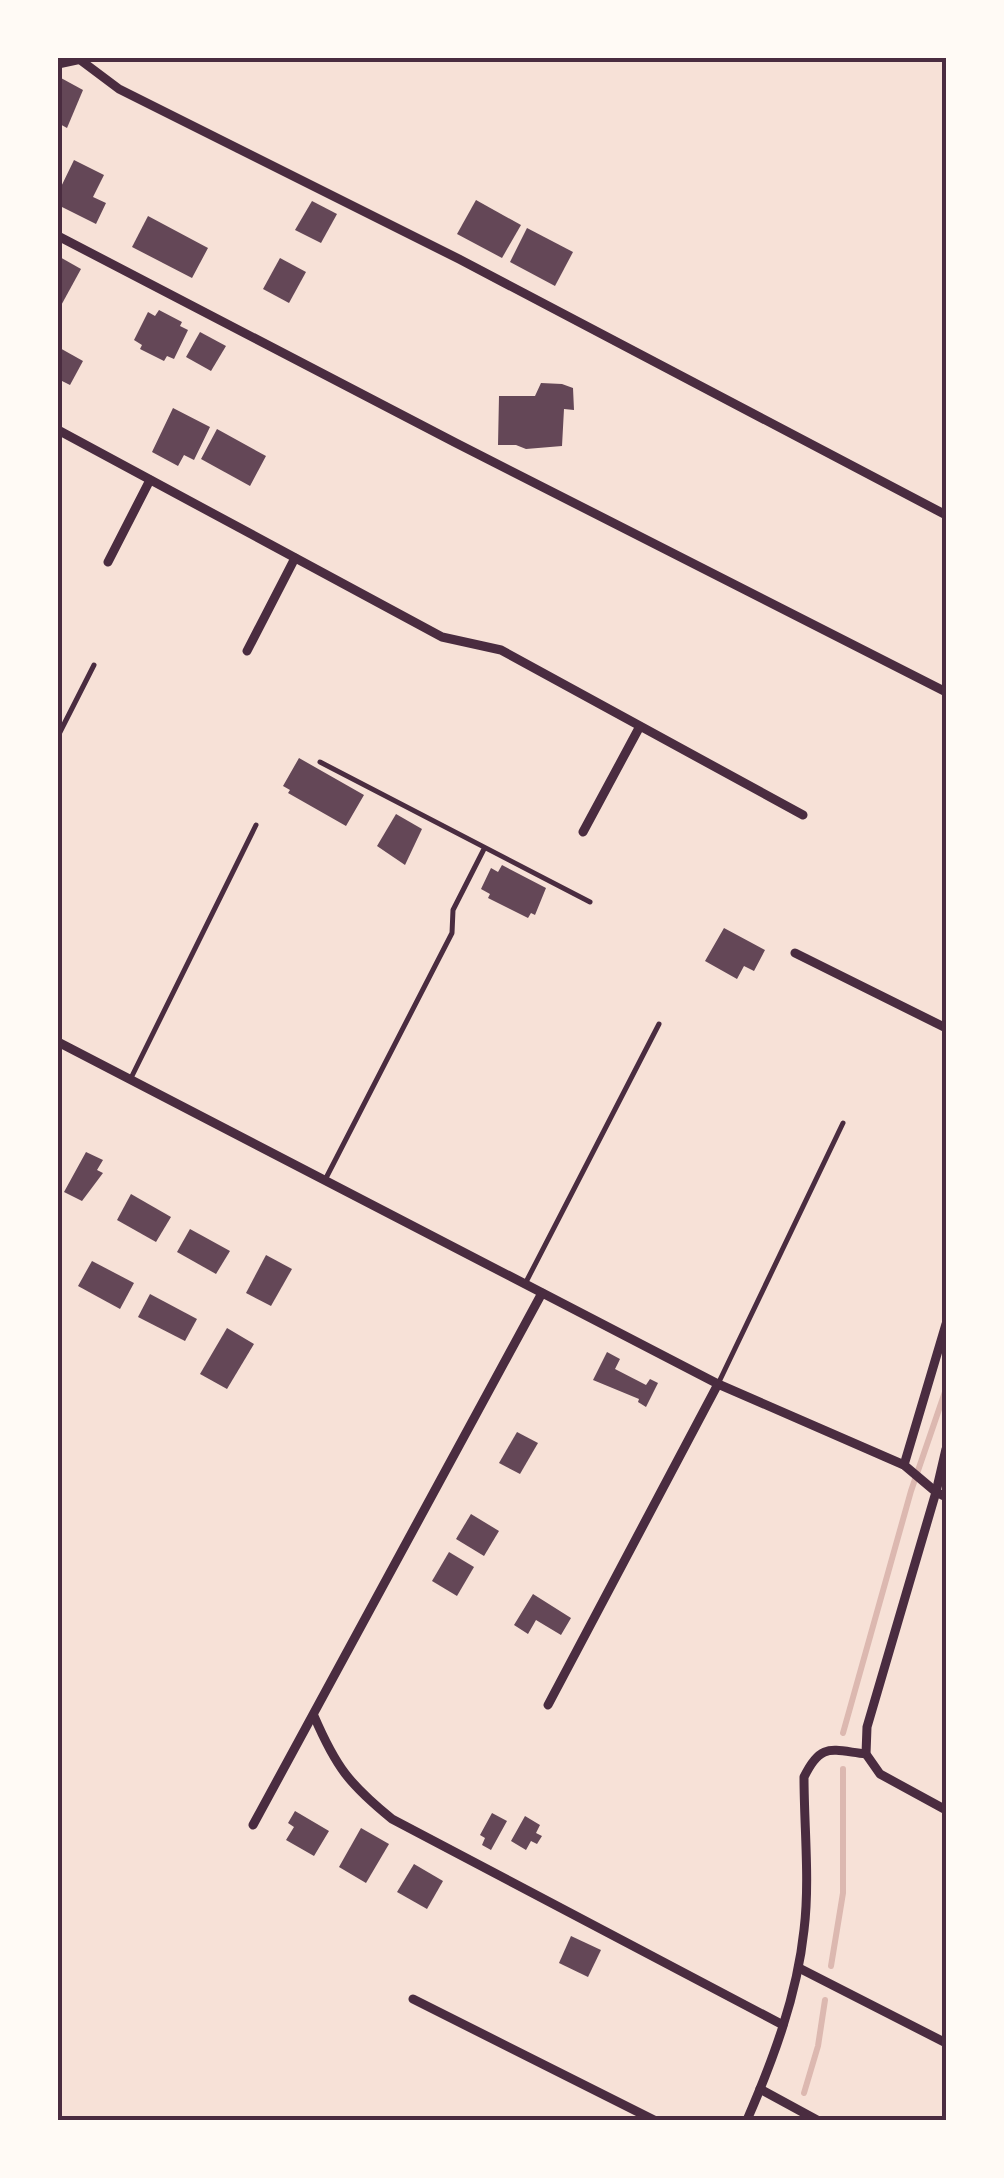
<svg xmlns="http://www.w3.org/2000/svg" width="1004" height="2178" viewBox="0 0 1004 2178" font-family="'DejaVu Sans',sans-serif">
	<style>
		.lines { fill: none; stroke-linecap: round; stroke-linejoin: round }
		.stream { stroke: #dcb8b0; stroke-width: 6 }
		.building { fill: #644757 }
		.service { stroke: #4a2c40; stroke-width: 5 }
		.minor { stroke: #4a2c40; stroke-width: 9 }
		.neatline { fill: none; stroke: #4a2c40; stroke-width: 4 }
	</style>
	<rect width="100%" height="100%" fill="#f7e1d7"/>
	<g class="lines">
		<g class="stream">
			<path d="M 843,1733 L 911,1491 L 946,1389"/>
			<path d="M 831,1966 L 843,1893 L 843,1769"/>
			<path d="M 804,2093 L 818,2046 L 825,2000"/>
		</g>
	</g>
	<g class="building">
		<path d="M 61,78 L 83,90 L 67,128 L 58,123 L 58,84 Z"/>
		<path d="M 74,160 L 104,175 L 93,197 L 106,203 L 96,224 L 58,205 L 58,193 Z"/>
		<path d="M 476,200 L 521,225 L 502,258 L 457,234 Z"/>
		<path d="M 312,201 L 337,214 L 321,243 L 295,230 Z"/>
		<path d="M 148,216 L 208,248 L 192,278 L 132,247 Z"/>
		<path d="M 527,228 L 573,252 L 555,286 L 510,262 Z"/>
		<path d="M 58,256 L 81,269 L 58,311 Z"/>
		<path d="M 280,258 L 306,272 L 289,303 L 263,289 Z"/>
		<path d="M 159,310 L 182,322 L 180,326 L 188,330 L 174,359 L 167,356 L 164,361 L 140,349 L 142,345 L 134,340 L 148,312 L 155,316 Z"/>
		<path d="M 200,332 L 226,346 L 211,371 L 186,357 Z"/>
		<path d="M 58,347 L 83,361 L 70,385 L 58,379 Z"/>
		<path d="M 541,383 L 562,384 L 573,388 L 574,410 L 564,409 L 562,446 L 526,449 L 516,445 L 498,445 L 499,396 L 535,396 Z"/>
		<path d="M 173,408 L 210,427 L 194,460 L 184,455 L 178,466 L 152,452 Z"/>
		<path d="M 217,429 L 266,456 L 250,486 L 201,459 Z"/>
		<path d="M 299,758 L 364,795 L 346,826 L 288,793 L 290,790 L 283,786 Z"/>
		<path d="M 396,814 L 422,829 L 405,865 L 377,846 Z"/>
		<path d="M 502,865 L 546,888 L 535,915 L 531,913 L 528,918 L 488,898 L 490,894 L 481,889 L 491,868 L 498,872 Z"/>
		<path d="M 724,928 L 765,950 L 754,971 L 744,966 L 737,979 L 705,961 Z"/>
		<path d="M 86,1152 L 103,1160 L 97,1170 L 103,1173 L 82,1201 L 64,1192 Z"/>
		<path d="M 131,1194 L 171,1217 L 156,1242 L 117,1220 Z"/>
		<path d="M 190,1229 L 230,1251 L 216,1274 L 177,1252 Z"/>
		<path d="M 266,1255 L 292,1269 L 271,1306 L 246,1293 Z"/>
		<path d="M 92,1261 L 134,1283 L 120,1309 L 78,1286 Z"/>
		<path d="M 150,1294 L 197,1319 L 185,1341 L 138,1317 Z"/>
		<path d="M 227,1328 L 254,1344 L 227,1389 L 200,1374 Z"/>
		<path d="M 607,1352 L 620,1359 L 615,1369 L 646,1385 L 650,1379 L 658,1383 L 646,1407 L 638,1402 L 639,1399 L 593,1380 Z"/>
		<path d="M 517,1432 L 538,1443 L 520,1474 L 499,1463 Z"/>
		<path d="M 471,1514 L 499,1531 L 484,1556 L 456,1539 Z"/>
		<path d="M 449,1552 L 474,1567 L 457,1596 L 432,1581 Z"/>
		<path d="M 533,1594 L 571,1618 L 561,1635 L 536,1620 L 528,1634 L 514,1625 Z"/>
		<path d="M 295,1811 L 329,1831 L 314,1856 L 286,1840 L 294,1827 L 288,1823 Z"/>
		<path d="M 492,1813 L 507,1821 L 491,1850 L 482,1845 L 485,1838 L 480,1835 Z"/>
		<path d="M 525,1816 L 540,1825 L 536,1833 L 542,1836 L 537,1844 L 531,1841 L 526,1850 L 511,1841 Z"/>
		<path d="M 361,1828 L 389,1844 L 366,1883 L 339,1867 Z"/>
		<path d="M 414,1864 L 443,1881 L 427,1909 L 397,1892 Z"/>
		<path d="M 571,1936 L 601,1950 L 588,1977 L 559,1963 Z"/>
	</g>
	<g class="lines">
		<g class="service">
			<path d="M 58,736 L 94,665"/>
			<path d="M 320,762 L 590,902"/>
			<path d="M 131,1078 L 256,825"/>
			<path d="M 325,1180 L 452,933 L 453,910 L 484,849"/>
			<path d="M 525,1284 L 659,1024"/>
			<path d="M 718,1384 L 843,1123"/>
		</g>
		<g class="minor">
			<path d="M 79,59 L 119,89 L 459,259 L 946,515"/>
			<path d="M 58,64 L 86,58"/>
			<path d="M 58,236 L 456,443 L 946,692"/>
			<path d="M 58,430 L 442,637 L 501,650 L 803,815"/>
			<path d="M 108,562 L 150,480"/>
			<path d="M 247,651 L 295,558"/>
			<path d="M 583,832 L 639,728"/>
			<path d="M 795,953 L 946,1028"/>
			<path d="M 58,1042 L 718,1384 L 904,1465 L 936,1492 L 867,1727 L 866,1754 L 880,1774 L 946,1810"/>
			<path d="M 946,1449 L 936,1492 L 946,1497"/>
			<path d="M 904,1465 L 946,1324"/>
			<path d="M 548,1705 L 718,1384"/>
			<path d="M 314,1716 C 336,1767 349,1784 392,1819 L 783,2025"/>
			<path d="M 253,1825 L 542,1293"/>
			<path d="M 799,1968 L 946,2043"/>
			<path d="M 413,1999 L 654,2120"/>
			<path d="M 760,2089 L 817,2120"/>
			<path d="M 747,2120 C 773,2060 797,1996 804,1930 C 810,1881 804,1827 804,1777 C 821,1742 831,1750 866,1754"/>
		</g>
	</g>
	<rect width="1004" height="2178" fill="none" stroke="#fffaf5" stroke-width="120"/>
	<rect x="60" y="60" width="884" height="2058" class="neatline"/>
</svg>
